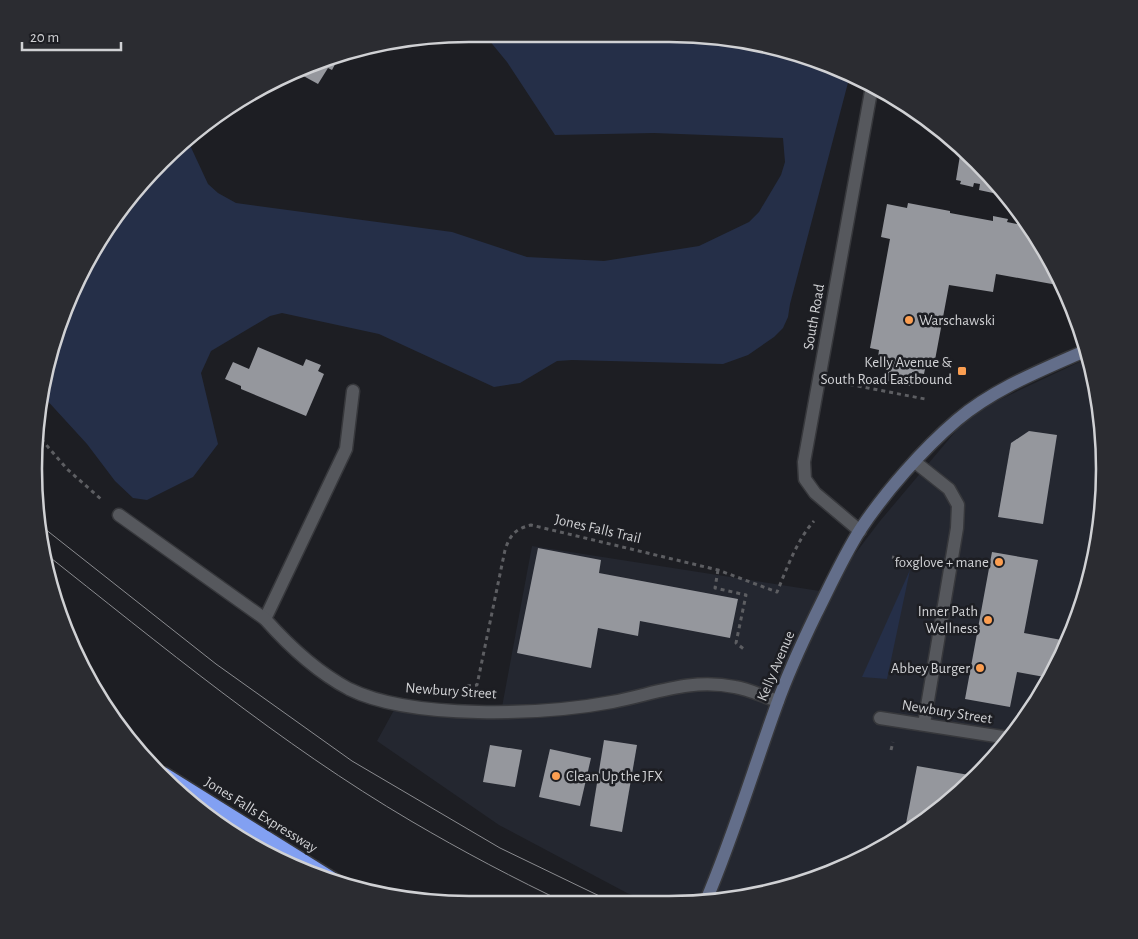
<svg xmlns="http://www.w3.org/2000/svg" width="1138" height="939" viewBox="0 0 1138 939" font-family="'Alegreya Sans',sans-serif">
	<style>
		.built { fill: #242730 }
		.green { fill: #252f48 }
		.building { fill: #95979d }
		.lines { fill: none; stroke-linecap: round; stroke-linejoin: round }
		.lane-casing { stroke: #37383c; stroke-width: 15 }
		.street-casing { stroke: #37383c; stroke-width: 15 }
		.secondary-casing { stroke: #37383c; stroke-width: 15 }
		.highway-casing { stroke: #37383c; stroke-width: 18 }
		.path { stroke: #5d5e62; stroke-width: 3; stroke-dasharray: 4 4; stroke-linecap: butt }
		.lane { stroke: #56585d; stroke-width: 12 }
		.street { stroke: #56585d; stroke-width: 12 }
		.secondary { stroke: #636e8a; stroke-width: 12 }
		.highway { stroke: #82a0f2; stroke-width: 15 }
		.tram { stroke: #8a8b8f; stroke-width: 1 }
		.poi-dot { fill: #fb9e51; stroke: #1d1e23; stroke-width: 2 }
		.labels { text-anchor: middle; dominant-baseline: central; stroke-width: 5; stroke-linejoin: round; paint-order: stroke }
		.street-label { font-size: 15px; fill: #d0d1d4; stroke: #1d1e23 }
		.poi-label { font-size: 15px; fill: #d0d1d4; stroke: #1d1e23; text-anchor: end }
		.rim { fill: none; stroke: #d0d1d4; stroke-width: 2.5 }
	</style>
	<rect width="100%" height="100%" fill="#1d1e23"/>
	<path class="built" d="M 1090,357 L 1103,441 L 1100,527 L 1081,610 L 1046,688 L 996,757 L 934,815 L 861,860 L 781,890 L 697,904 L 656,904 L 627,893 L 499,825 L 377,741 L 399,701 L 502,707 L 532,546 L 826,592 L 880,521 L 971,413 Z"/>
	<g class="green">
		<path d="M 484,34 L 697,35 L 835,67 L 850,75 L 790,304 L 788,317 L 783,328 L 774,337 L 748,355 L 723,364 L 572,360 L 557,361 L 520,383 L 494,387 L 379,334 L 282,313 L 270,316 L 211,351 L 201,373 L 218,444 L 193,477 L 147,500 L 133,498 L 115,481 L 87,444 L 44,397 L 57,329 L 107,228 L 162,161 L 188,141 L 208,184 L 218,193 L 236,203 L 452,232 L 527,257 L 604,261 L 699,246 L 749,222 L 759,212 L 781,175 L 785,162 L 783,138 L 654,133 L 555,135 L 507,62 Z"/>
		<path d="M 910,570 L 887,679 L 862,677 Z"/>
	</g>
	<g class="building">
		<path d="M 340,55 L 332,70 L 328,68 L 318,84 L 298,73 Z"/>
		<path d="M 961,149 L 976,161 L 995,187 L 993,193 L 979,190 L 980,184 L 974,183 L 973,187 L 960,184 L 961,181 L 956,180 Z"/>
		<path d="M 908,203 L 950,211 L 950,213 L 993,221 L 993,216 L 1008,219 L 1007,222 L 1022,225 L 1059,277 L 1063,286 L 996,274 L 993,292 L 949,285 L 935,360 L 927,359 L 924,374 L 912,372 L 910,386 L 886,381 L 889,366 L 877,364 L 879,350 L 870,348 L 890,239 L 881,237 L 887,204 L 907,208 Z"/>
		<path d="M 258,347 L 303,366 L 306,359 L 321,365 L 318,371 L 324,374 L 306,416 L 241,389 L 241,386 L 225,379 L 233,362 L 249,369 Z"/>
		<path d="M 1029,431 L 1057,435 L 1043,524 L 998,517 L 1011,443 Z"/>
		<path d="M 538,548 L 601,560 L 599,573 L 738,599 L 730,638 L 640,621 L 638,636 L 598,628 L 591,668 L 517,653 Z"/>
		<path d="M 992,552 L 1038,560 L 1024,633 L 1067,641 L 1050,678 L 1017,672 L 1010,707 L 965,699 Z"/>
		<path d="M 604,740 L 637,745 L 622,832 L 590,826 Z"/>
		<path d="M 490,745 L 522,750 L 515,787 L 483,782 Z"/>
		<path d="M 550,749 L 591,758 L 580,806 L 539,797 Z"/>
		<path d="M 917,766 L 975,776 L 934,815 L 904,834 Z"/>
	</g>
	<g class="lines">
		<defs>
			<path id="lane" d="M 265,619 L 346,449 L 353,391"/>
			<g id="street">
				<path d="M 915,462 L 949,489 L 958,505 L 957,528 L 924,724"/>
				<path d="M 119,515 L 265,619 C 289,646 317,672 349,689 C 412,720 543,715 612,702 C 655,694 689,678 735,687 C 749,689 764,697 778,701"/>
				<path d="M 860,531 L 815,493 L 805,479 L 804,462 L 872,86"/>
				<path d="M 880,718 L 1009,738"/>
			</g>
			<path id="secondary" d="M 705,903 C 733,838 753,770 777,704 C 788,673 802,643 816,614 C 830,586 843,557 860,530 C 885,492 923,449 957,420 C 995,388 1042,370 1087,350"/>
			<path id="highway" d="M 164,775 L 339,884"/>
		</defs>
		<use href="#lane" class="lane-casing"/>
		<use href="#street" class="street-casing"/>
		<use href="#secondary" class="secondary-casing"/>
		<use href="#highway" class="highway-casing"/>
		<g class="path">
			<path d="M 842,383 L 925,399"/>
			<path d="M 36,433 L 67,469 L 102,500"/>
			<path d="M 892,557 L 924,565"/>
			<path d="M 718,570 L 715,588 L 746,595 L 736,643 L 745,650"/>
			<path d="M 467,686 L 477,685 L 505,550 C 510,535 515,529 531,525 L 718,570 L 777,592 C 787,568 797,540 814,521"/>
			<path d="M 891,750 L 893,742"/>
		</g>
		<use href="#lane" class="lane"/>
		<use href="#street" class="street"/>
		<use href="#secondary" class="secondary"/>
		<use href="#highway" class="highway"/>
		<g class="tram">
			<path d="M 40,525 L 216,664 L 352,761 L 500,848 L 616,904"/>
			<path d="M 42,551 C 161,645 280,744 411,821 C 462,851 515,879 568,904"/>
		</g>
	</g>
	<g class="poi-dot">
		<circle cx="909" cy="320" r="5"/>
		<rect x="957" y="366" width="10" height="10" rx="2.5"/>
		<circle cx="999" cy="562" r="5"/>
		<circle cx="988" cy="620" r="5"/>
		<circle cx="980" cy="668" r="5"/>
		<circle cx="556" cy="776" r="5"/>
	</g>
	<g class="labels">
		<g class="street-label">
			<text transform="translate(814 317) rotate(-80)">South Road</text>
			<text transform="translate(598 529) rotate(13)">Jones Falls Trail</text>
			<text transform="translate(776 666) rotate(-67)">Kelly Avenue</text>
			<text transform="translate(451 691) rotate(4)">Newbury Street</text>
			<text transform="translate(947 712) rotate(9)">Newbury Street</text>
			<text transform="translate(261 815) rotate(32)">Jones Falls Expressway</text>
		</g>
		<g class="poi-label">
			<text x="919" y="320" text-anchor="start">Warschawski</text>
			<text x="952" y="362">Kelly Avenue &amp;<tspan x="952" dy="17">South Road Eastbound</tspan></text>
			<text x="989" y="562">foxglove + mane</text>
			<text x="978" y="611">Inner Path<tspan x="978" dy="17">Wellness</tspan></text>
			<text x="970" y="668">Abbey Burger</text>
			<text x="566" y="776" text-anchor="start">Clean Up the JFX</text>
		</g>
	</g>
	<path d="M0 0H1138V939H0ZM469 42H669A427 427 0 0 1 1096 469V469A427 427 0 0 1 669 896H469A427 427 0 0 1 42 469V469A427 427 0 0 1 469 42Z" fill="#2b2c31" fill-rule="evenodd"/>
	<path class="rim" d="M469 42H669A427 427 0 0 1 1096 469V469A427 427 0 0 1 669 896H469A427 427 0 0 1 42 469V469A427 427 0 0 1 469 42Z"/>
	<path d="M22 42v8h99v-8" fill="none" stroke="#d0d1d4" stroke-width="2.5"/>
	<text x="30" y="42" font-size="15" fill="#d0d1d4" stroke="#1d1e23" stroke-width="4" paint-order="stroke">20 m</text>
</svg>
